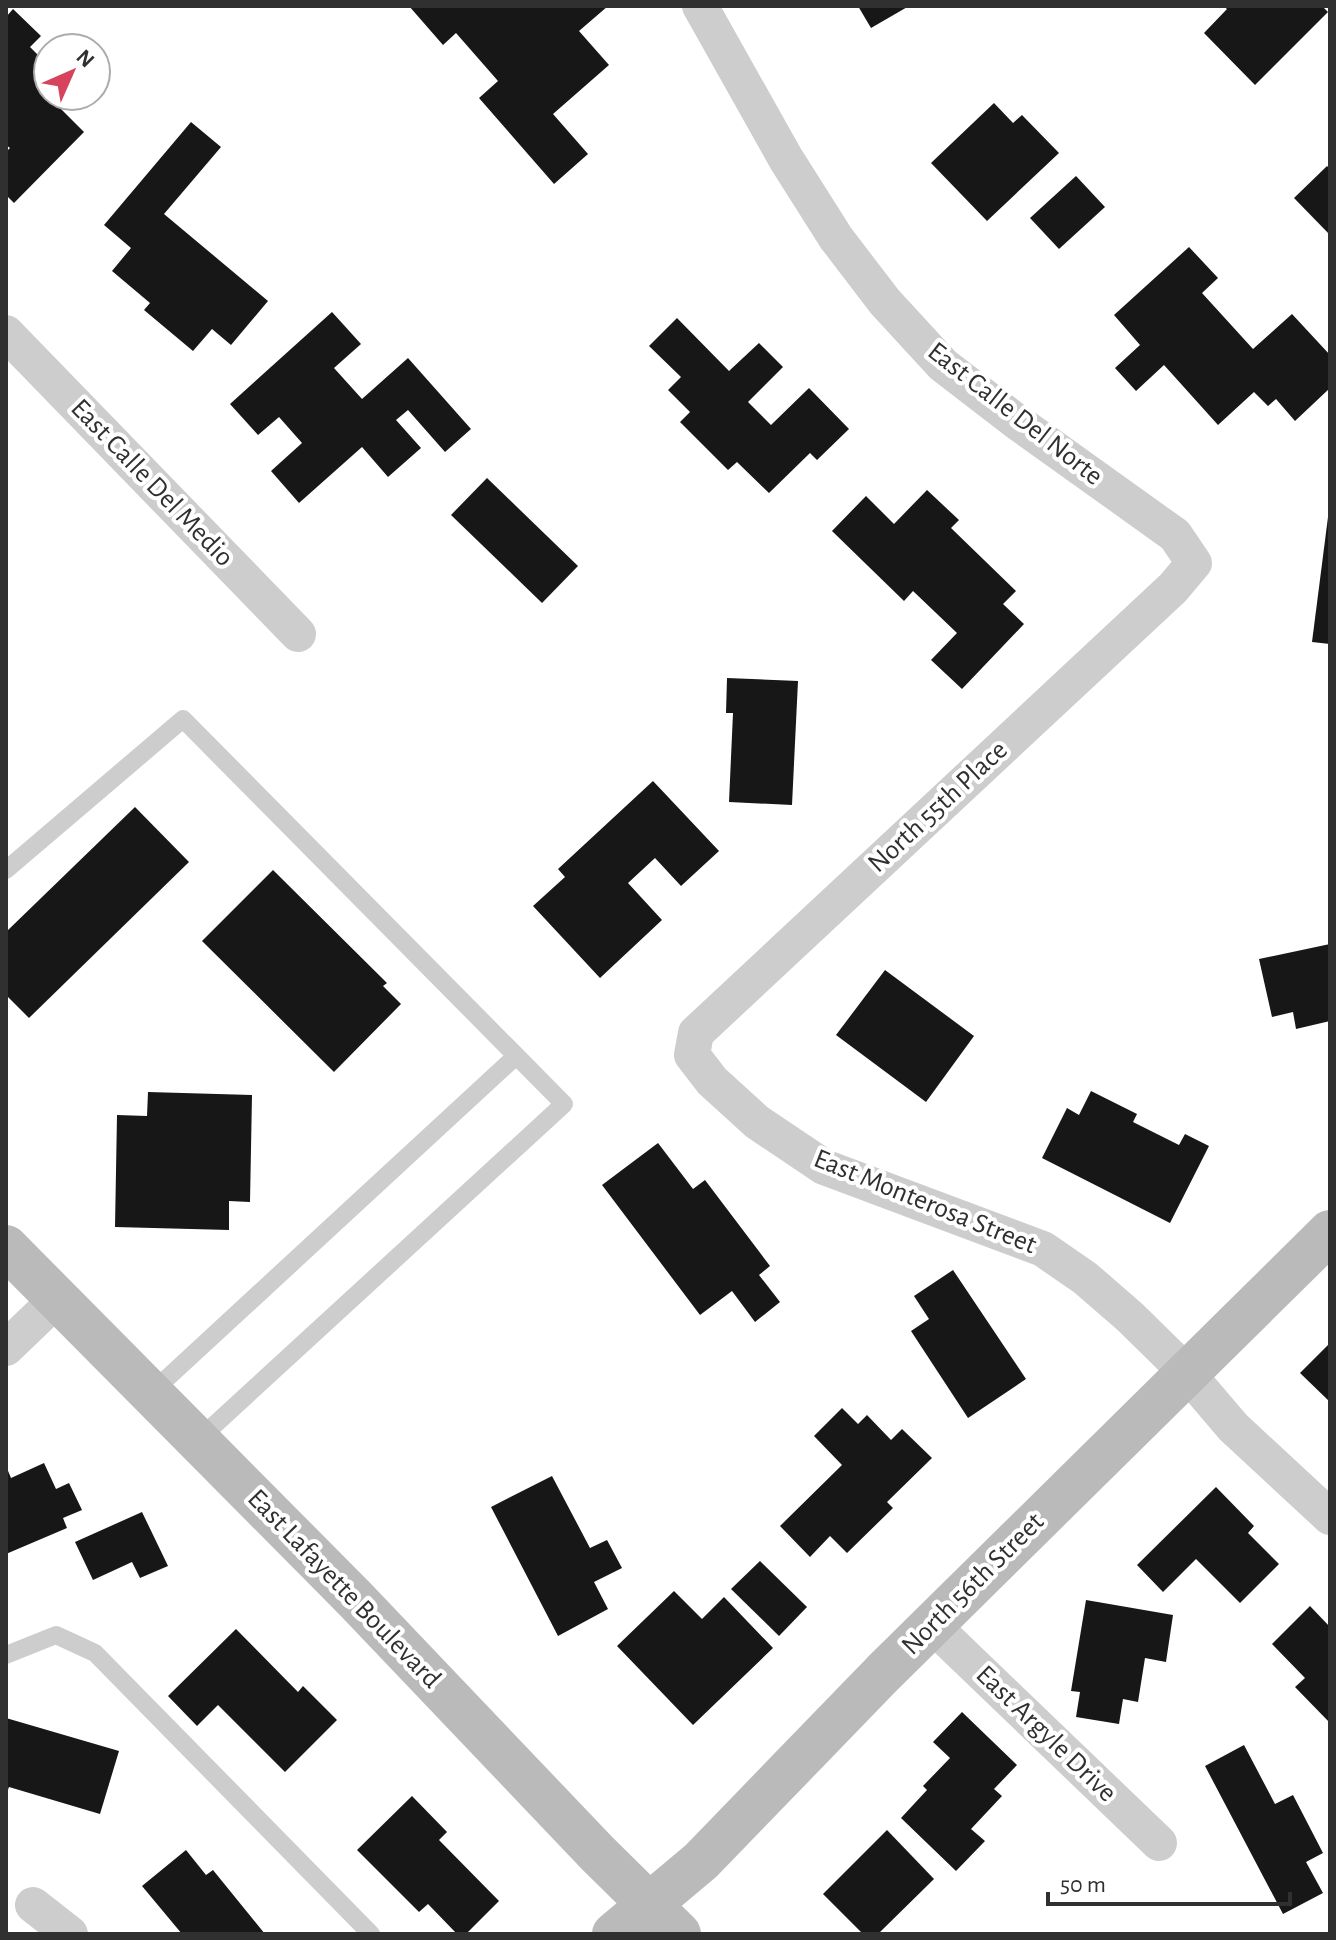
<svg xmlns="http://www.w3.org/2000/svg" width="1336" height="1940" viewBox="0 0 1336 1940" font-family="'Alegreya Sans',sans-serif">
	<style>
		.building { fill: #171717 }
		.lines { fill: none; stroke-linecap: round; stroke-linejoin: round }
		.lane { stroke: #cdcdcd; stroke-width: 18 }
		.street { stroke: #cdcdcd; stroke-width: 36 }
		.secondary { stroke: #bababa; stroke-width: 44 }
		.labels { text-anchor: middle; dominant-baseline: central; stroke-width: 8; stroke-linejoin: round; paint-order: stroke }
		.street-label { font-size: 28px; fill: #303030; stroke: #fff }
	</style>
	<rect width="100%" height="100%" fill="#fff"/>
	<g class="building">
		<path d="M 409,6 L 608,6 L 579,31 L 609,65 L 553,114 L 588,154 L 554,184 L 479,98 L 498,81 L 456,33 L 443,45 Z"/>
		<path d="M 858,6 L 909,6 L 871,28 Z"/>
		<path d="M 1223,6 L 1322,6 L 1328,12 L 1255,85 L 1204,33 L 1227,9 Z"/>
		<path d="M 13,9 L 41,36 L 30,47 L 48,65 L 48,96 L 52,96 L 50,98 L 84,132 L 14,203 L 6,195 L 6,152 L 10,148 L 6,145 L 6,17 Z"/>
		<path d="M 994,103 L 1013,123 L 1022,115 L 1059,153 L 987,221 L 931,163 Z"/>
		<path d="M 191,122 L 221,147 L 164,214 L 268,301 L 231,345 L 212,329 L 193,351 L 144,310 L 150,303 L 112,271 L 131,248 L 104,225 Z"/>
		<path d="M 1327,166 L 1330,169 L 1330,235 L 1294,198 Z"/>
		<path d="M 1076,176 L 1105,207 L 1059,249 L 1030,218 Z"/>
		<path d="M 1189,247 L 1218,278 L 1202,293 L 1253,349 L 1292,314 L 1330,355 L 1330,388 L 1295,421 L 1276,399 L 1268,406 L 1254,392 L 1218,425 L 1164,365 L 1136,391 L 1115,368 L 1140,345 L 1114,315 Z"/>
		<path d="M 332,312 L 361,344 L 334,368 L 362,399 L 408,358 L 471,429 L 445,452 L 408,410 L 396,420 L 421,448 L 388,477 L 362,447 L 299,503 L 271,471 L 302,443 L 279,417 L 258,435 L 230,404 Z"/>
		<path d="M 677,318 L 729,371 L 759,343 L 783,367 L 748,402 L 771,425 L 809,388 L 849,429 L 817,460 L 810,453 L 769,493 L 737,462 L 728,470 L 680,422 L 690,412 L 668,390 L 681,377 L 649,346 Z"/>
		<path d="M 487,478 L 578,566 L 542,603 L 451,515 Z"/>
		<path d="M 927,490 L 959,520 L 951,528 L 1016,591 L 1003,604 L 1024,624 L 962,689 L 931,660 L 957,633 L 913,591 L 904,601 L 832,531 L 866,496 L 894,524 Z"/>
		<path d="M 1328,517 L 1330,517 L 1330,644 L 1312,642 Z"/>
		<path d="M 727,678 L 798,681 L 792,805 L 729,802 L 733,713 L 726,713 Z"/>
		<path d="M 653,781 L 719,851 L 681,886 L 655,858 L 628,883 L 662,920 L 600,978 L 533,906 L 565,877 L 558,869 Z"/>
		<path d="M 135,807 L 189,862 L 29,1018 L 6,995 L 6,932 Z"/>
		<path d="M 273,870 L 387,983 L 383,986 L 401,1004 L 334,1072 L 202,941 Z"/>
		<path d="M 1330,944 L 1330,1021 L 1296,1029 L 1293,1012 L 1272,1017 L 1259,959 Z"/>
		<path d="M 885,970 L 974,1036 L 926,1102 L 836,1035 Z"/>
		<path d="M 1091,1091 L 1137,1114 L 1133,1122 L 1179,1145 L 1185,1134 L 1209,1146 L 1170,1223 L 1042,1158 L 1067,1108 L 1079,1115 Z"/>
		<path d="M 148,1092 L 252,1095 L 250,1202 L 229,1201 L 229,1230 L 115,1227 L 117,1115 L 147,1116 Z"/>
		<path d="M 658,1143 L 693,1189 L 705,1180 L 770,1266 L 759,1275 L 780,1302 L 755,1322 L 732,1291 L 700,1315 L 602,1185 Z"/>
		<path d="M 953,1270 L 1026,1379 L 968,1418 L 911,1331 L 929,1319 L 914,1296 Z"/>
		<path d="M 1330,1343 L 1330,1402 L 1300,1373 Z"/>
		<path d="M 842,1408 L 858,1424 L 867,1415 L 891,1440 L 902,1429 L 932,1458 L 887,1502 L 893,1508 L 847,1553 L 830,1536 L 810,1557 L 780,1526 L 842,1465 L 814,1436 Z"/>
		<path d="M 44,1463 L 56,1489 L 69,1483 L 82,1510 L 63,1518 L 67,1528 L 6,1554 L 6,1466 L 11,1478 Z"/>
		<path d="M 552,1476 L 590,1548 L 607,1540 L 622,1568 L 594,1582 L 608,1609 L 558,1636 L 491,1507 Z"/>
		<path d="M 1216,1487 L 1254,1526 L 1248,1533 L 1279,1564 L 1240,1603 L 1196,1559 L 1163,1592 L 1137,1565 Z"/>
		<path d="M 142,1512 L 168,1566 L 140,1578 L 132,1562 L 93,1580 L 75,1542 Z"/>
		<path d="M 760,1561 L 807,1607 L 779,1636 L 731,1589 Z"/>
		<path d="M 674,1591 L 702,1619 L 724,1597 L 773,1648 L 693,1725 L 617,1646 Z"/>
		<path d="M 1086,1600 L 1173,1615 L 1166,1662 L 1145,1658 L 1138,1702 L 1123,1699 L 1119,1724 L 1076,1717 L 1080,1692 L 1071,1691 Z"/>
		<path d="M 1310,1606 L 1330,1627 L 1330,1723 L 1295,1687 L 1305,1678 L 1272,1644 Z"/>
		<path d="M 236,1629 L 298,1692 L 303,1686 L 337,1720 L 285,1772 L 218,1705 L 197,1726 L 168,1696 Z"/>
		<path d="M 962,1712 L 1017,1765 L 994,1789 L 1002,1796 L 971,1829 L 985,1841 L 956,1871 L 901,1818 L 927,1790 L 923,1786 L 950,1758 L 933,1742 Z"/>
		<path d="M 6,1718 L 119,1751 L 100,1814 L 9,1787 L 6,1795 Z"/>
		<path d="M 1244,1745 L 1275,1804 L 1293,1795 L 1323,1853 L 1306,1862 L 1323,1893 L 1283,1914 L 1205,1766 Z"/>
		<path d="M 412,1796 L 447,1832 L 439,1840 L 499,1901 L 466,1934 L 457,1934 L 428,1904 L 419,1912 L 357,1850 Z"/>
		<path d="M 887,1830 L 934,1879 L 878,1934 L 863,1934 L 823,1894 Z"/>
		<path d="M 186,1850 L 206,1875 L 213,1870 L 265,1934 L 182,1934 L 142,1886 Z"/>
	</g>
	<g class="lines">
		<g class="lane">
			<path d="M 6,870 L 183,719 L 564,1104 L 198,1440"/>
			<path d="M 151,1393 L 516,1056"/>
			<path d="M 6,1655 L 56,1635 L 95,1653 L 371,1934"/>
		</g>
		<g class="street">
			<path d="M 700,6 L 786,159 L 836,238 L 885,302 L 943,365 L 1017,422 L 1175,535 L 1194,563 L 1173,588 L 696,1033 L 692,1055 L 712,1081 L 757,1122 L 824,1167 L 1043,1249 L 1085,1278 L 1130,1317 L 1187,1373 L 1233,1427 L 1330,1517"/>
			<path d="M 6,333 L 298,634"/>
			<path d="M 6,1348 L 57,1299"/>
			<path d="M 932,1625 L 1159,1843"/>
			<path d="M 33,1905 L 70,1934"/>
		</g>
		<g class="secondary">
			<path d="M 6,1247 L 356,1600 L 597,1853 L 679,1934"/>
			<path d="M 614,1934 L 701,1861 L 883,1673 L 1330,1232"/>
		</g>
	</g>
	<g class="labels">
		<g class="street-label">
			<text transform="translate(1015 414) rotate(38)">East Calle Del Norte</text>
			<text transform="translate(152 483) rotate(46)">East Calle Del Medio</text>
			<text transform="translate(938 807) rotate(-43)">North 55th Place</text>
			<text transform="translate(925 1202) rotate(22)">East Monterosa Street</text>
			<text transform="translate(973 1584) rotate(-45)">North 56th Street</text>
			<text transform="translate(344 1589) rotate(46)">East Lafayette Boulevard</text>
			<text transform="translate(1046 1734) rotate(44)">East Argyle Drive</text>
		</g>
	</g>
	<rect width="1336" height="1940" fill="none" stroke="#303030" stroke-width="16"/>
	<g transform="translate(72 72) rotate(45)"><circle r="38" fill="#ffffff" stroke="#acacac" stroke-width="2"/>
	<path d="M0-6L14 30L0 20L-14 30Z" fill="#d7435d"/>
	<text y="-12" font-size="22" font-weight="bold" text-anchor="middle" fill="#303030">N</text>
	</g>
	<path d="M1048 1892v12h242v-12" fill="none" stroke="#303030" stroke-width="4"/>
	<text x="1060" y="1892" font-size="24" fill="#303030" stroke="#ffffff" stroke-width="6" paint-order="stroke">50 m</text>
</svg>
